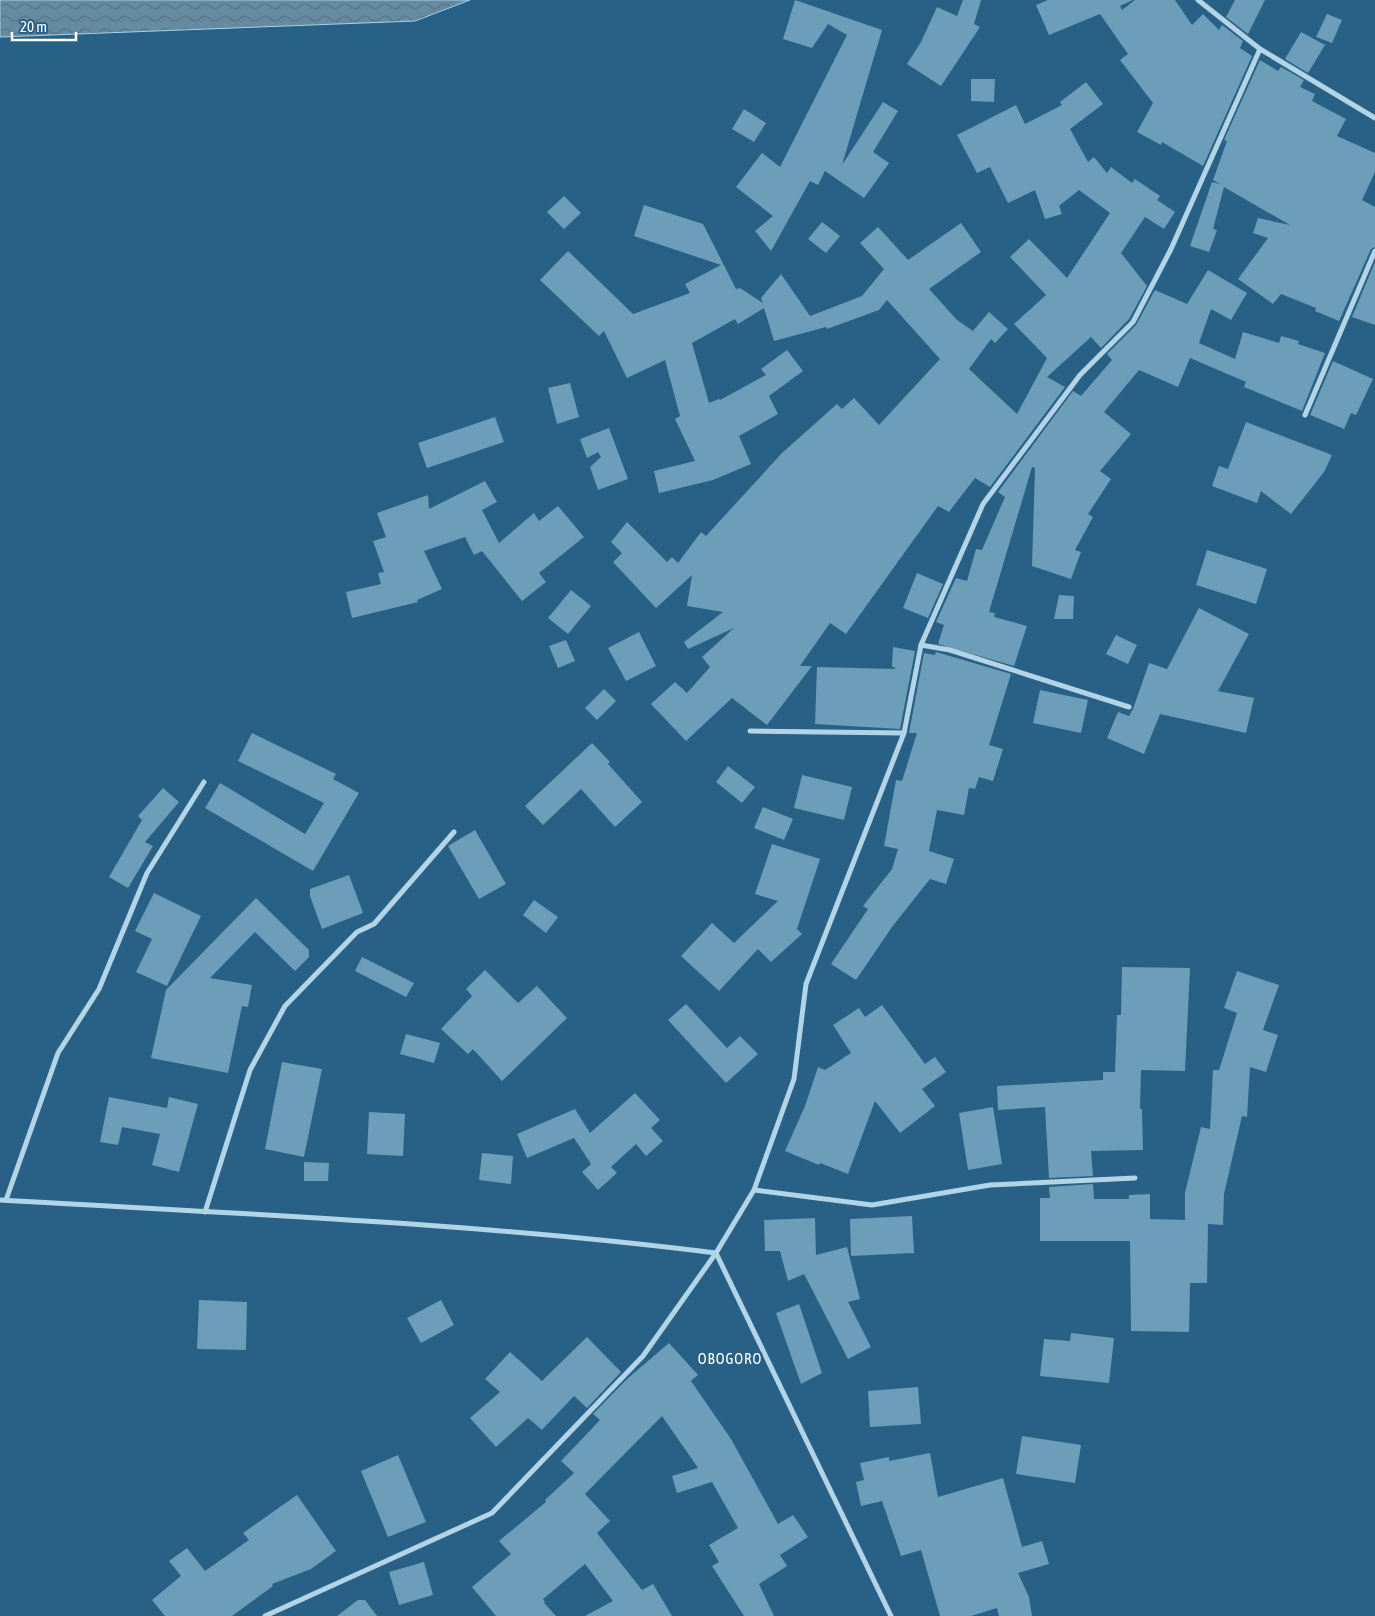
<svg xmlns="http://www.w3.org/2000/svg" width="1375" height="1616" viewBox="0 0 1375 1616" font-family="'Asap Condensed',sans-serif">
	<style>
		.water { fill: url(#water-waves); stroke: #a7d1e8 }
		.building { fill: #6c9db9 }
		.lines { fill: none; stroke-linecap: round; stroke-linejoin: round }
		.minor { stroke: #b2d4e7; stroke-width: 5 }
		.labels { text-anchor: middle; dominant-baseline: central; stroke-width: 5; stroke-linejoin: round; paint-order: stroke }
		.quarter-label { font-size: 15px; letter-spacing: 1px; fill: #fff; stroke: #286185 }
	</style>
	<defs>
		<pattern id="water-waves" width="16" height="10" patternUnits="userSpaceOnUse" patternTransform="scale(1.25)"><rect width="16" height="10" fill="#658ba3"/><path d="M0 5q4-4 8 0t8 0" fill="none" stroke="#5b7280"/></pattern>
	</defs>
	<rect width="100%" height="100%" fill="#286185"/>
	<path class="water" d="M 0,0 L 470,0 L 415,21 L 0,37 Z"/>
	<g class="building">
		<path d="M 795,0 L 882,30 L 842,165 L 883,102 L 898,111 L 873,152 L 889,163 L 864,198 L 825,171 L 818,185 L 810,181 L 771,251 L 755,231 L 773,216 L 736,187 L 762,153 L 780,167 L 847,35 L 828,24 L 812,48 L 783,39 Z"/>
		<path d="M 963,0 L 981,0 L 974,24 L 980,27 L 941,86 L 907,64 L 921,42 L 937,7 L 957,16 Z"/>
		<path d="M 1048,0 L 1133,0 L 1120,6 L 1122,10 L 1135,0 L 1175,0 L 1192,25 L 1203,14 L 1219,30 L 1222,25 L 1243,41 L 1240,48 L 1252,56 L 1203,166 L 1162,142 L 1161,145 L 1137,132 L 1153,103 L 1120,60 L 1128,54 L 1100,14 L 1049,35 L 1036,5 Z"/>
		<path d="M 1235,0 L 1265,0 L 1248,34 L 1226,17 Z"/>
		<path d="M 1327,14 L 1342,20 L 1332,43 L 1316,37 Z"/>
		<path d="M 1301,32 L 1325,45 L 1308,73 L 1285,59 Z"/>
		<path d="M 1260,60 L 1278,71 L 1281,67 L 1304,80 L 1300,87 L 1315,94 L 1312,101 L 1346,119 L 1337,136 L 1375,153 L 1375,172 L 1362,200 L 1375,207 L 1375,247 L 1371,249 L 1339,321 L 1315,311 L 1316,308 L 1281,294 L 1273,304 L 1238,279 L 1268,238 L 1253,233 L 1258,218 L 1290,225 L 1224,187 L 1213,229 L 1217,230 L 1209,252 L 1190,246 L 1212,182 L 1220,184 L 1213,180 L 1227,141 L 1224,140 Z"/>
		<path d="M 971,79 L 995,79 L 994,102 L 971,101 Z"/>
		<path d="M 1086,82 L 1103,104 L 1070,129 L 1088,162 L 1094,157 L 1107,173 L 1111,167 L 1132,183 L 1135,179 L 1160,196 L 1157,200 L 1175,212 L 1164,229 L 1145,217 L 1121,253 L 1147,286 L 1129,319 L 1101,348 L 1091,337 L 1047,377 L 1065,387 L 990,487 L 975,478 L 949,512 L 938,506 L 846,634 L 830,623 L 800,666 L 812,666 L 767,725 L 732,698 L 686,741 L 651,704 L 675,682 L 687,693 L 710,667 L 702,657 L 734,628 L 688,649 L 684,642 L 723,612 L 687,606 L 692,575 L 656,608 L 613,562 L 622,553 L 611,542 L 627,522 L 667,562 L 672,557 L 678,563 L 701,532 L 706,536 L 782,453 L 837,404 L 842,409 L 854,398 L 879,425 L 940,359 L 887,300 L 879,310 L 827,329 L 826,327 L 774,341 L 764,308 L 738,324 L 735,319 L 692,343 L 709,403 L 719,399 L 720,400 L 766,375 L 761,369 L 787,350 L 803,371 L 769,396 L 778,414 L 739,436 L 751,464 L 713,480 L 659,493 L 654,471 L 695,461 L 675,419 L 680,416 L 665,360 L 627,378 L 604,331 L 599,336 L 540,280 L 568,251 L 633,314 L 690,293 L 685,284 L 721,265 L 634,236 L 644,205 L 703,224 L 736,289 L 740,288 L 763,303 L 761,298 L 781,274 L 810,316 L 862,296 L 884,269 L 860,243 L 878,227 L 908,260 L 961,223 L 981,252 L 929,289 L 957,320 L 973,331 L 989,312 L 1008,329 L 995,343 L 991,339 L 969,369 L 1017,414 L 1047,358 L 1014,324 L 1046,295 L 1010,257 L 1029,239 L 1067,278 L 1110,213 L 1079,190 L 1059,206 L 1062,214 L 1045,219 L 1035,190 L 1008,203 L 990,167 L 977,173 L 957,135 L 1016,105 L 1025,124 L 1062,105 L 1060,102 Z"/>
		<path d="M 744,109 L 766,123 L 754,142 L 732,129 Z"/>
		<path d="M 564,196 L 581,213 L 564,229 L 547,212 Z"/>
		<path d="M 822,222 L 840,236 L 826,253 L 808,239 Z"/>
		<path d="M 1375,262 L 1375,325 L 1352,317 Z"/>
		<path d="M 1208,270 L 1247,293 L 1231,320 L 1211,309 L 1199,343 L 1235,359 L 1243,332 L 1279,343 L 1281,336 L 1299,341 L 1298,344 L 1325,353 L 1302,411 L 1244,387 L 1246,382 L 1190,358 L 1178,387 L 1139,370 L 1104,412 L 1131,434 L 1100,471 L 1111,479 L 1088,514 L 1093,517 L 1075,550 L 1081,552 L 1071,579 L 1032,566 L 1035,468 L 1032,467 L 989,612 L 995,613 L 994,617 L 1027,626 L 1014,666 L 938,644 L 944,625 L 936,622 L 956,578 L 967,581 L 976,549 L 982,550 L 1005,497 L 998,492 L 1073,391 L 1081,396 L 1112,360 L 1107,354 L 1136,325 L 1155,290 L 1187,304 Z"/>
		<path d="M 1333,361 L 1373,379 L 1356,415 L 1351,413 L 1344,429 L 1310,415 Z"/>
		<path d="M 570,383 L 579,417 L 557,424 L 548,388 Z"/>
		<path d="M 495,417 L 504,442 L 427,468 L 418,443 Z"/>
		<path d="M 1246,422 L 1332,455 L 1324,472 L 1291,514 L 1261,491 L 1257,503 L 1212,486 L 1219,466 L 1228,469 Z"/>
		<path d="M 609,428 L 628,479 L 598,490 L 590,467 L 601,457 L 598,452 L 587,458 L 580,439 Z"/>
		<path d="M 485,481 L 497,502 L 482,510 L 499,543 L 534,513 L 539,521 L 558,506 L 584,537 L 539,573 L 546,582 L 522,601 L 482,551 L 474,555 L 465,537 L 424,551 L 442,589 L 417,600 L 418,602 L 352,618 L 346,592 L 381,584 L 378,573 L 384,572 L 373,541 L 386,537 L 377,513 L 428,495 L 429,509 Z"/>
		<path d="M 1207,550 L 1267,569 L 1256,604 L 1196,585 Z"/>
		<path d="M 917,573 L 943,584 L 928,618 L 903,608 Z"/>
		<path d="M 571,590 L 591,606 L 568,634 L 548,618 Z"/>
		<path d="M 1059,595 L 1074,596 L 1073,619 L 1054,619 Z"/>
		<path d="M 1199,608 L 1249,634 L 1218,691 L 1254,698 L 1246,733 L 1160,714 L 1144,754 L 1107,738 L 1118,712 L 1129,716 L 1133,709 L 1149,663 L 1167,669 Z"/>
		<path d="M 639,632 L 656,666 L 626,681 L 608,648 Z"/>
		<path d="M 1116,635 L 1137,645 L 1128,664 L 1106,654 Z"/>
		<path d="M 566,640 L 575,661 L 558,668 L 549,646 Z"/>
		<path d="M 893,647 L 915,651 L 900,729 L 815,724 L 817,667 L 896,669 L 892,666 Z"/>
		<path d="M 936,652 L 1011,674 L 989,745 L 1003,749 L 993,781 L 979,777 L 975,789 L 969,788 L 964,815 L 937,810 L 929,851 L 954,859 L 946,884 L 930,879 L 892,927 L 856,980 L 831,964 L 868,909 L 863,906 L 892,869 L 898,849 L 884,846 L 896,780 L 902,781 L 917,733 L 909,733 L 924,653 L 935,655 Z"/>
		<path d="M 604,689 L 616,701 L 597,720 L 585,708 Z"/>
		<path d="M 1040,690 L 1088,700 L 1081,733 L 1033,723 Z"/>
		<path d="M 252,733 L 336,774 L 333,779 L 359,793 L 313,871 L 205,808 L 220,783 L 305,834 L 324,803 L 238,761 Z"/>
		<path d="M 592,743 L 610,762 L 608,764 L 642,802 L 615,827 L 581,789 L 543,825 L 525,806 Z"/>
		<path d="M 728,766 L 755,787 L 742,803 L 716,782 Z"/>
		<path d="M 802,775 L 852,787 L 844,820 L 794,808 Z"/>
		<path d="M 163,788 L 179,802 L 145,842 L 153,846 L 128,888 L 109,877 L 142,820 L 138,816 Z"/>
		<path d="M 763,807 L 793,819 L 784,840 L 754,828 Z"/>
		<path d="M 475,830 L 506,884 L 479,899 L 448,846 Z"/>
		<path d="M 772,844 L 820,859 L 797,929 L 802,934 L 771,962 L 758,949 L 719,991 L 681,956 L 712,923 L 734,943 L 778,901 L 755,894 Z"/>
		<path d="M 349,875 L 363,913 L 322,929 L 310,896 L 310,889 Z"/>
		<path d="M 154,893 L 201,916 L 167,986 L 136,972 L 152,939 L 135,931 Z"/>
		<path d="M 256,898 L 309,950 L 309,957 L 295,971 L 255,932 L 210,978 L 252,985 L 248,1007 L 242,1006 L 228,1073 L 151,1058 L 166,990 Z"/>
		<path d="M 534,900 L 558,917 L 546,933 L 523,915 Z"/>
		<path d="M 362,957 L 414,983 L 406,997 L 355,971 Z"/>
		<path d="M 1122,967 L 1190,968 L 1185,1071 L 1141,1070 L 1140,1109 L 1142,1109 L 1143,1150 L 1091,1151 L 1093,1176 L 1049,1178 L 1045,1107 L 998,1110 L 997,1086 L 1103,1080 L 1103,1072 L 1115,1072 L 1117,1015 L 1121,1015 Z"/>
		<path d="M 485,970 L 518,1003 L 537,986 L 567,1018 L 502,1081 L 473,1049 L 468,1054 L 441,1029 L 472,996 L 466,989 Z"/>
		<path d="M 1237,971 L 1279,985 L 1263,1030 L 1278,1035 L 1266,1072 L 1250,1067 L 1247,1117 L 1242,1116 L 1224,1194 L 1223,1225 L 1208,1224 L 1207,1283 L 1190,1283 L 1189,1332 L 1131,1331 L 1130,1241 L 1040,1241 L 1040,1198 L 1050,1198 L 1049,1187 L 1093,1184 L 1094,1199 L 1129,1199 L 1129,1195 L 1150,1194 L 1150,1219 L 1185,1220 L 1185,1193 L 1201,1127 L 1210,1129 L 1213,1070 L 1219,1070 L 1237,1013 L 1224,1008 Z"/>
		<path d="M 686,1004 L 727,1048 L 740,1036 L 758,1054 L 726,1083 L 668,1020 Z"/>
		<path d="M 882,1005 L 925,1064 L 935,1057 L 946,1072 L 922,1089 L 935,1106 L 900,1133 L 875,1101 L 848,1174 L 820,1163 L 819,1165 L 785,1151 L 805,1106 L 818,1067 L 825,1070 L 851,1053 L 833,1025 L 859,1008 L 865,1017 Z"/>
		<path d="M 406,1034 L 440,1043 L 434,1063 L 400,1054 Z"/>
		<path d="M 282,1062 L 322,1069 L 304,1157 L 265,1149 Z"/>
		<path d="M 635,1093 L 660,1120 L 651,1128 L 663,1141 L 646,1156 L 636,1144 L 611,1167 L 617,1173 L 598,1190 L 582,1172 L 591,1164 L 574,1138 L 527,1158 L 517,1134 L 575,1109 L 590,1133 Z"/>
		<path d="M 109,1097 L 167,1108 L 169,1097 L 198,1104 L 179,1172 L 152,1165 L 160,1134 L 122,1127 L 118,1145 L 100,1142 Z"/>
		<path d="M 993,1107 L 1002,1164 L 968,1170 L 959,1113 Z"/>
		<path d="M 369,1112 L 405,1114 L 403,1156 L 367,1154 Z"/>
		<path d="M 482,1153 L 513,1156 L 511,1184 L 479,1180 Z"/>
		<path d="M 304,1162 L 329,1163 L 328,1181 L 304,1181 Z"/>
		<path d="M 912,1216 L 914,1253 L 851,1256 L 850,1219 Z"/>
		<path d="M 815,1218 L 816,1255 L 847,1247 L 860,1299 L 848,1302 L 871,1347 L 848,1359 L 804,1274 L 788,1281 L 780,1251 L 765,1251 L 764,1220 Z"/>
		<path d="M 199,1300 L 247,1302 L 246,1350 L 197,1349 Z"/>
		<path d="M 441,1300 L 454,1325 L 421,1343 L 407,1318 Z"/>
		<path d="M 799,1304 L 822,1373 L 801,1384 L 776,1313 Z"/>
		<path d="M 1071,1333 L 1114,1338 L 1109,1383 L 1040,1376 L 1044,1339 L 1070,1341 Z"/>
		<path d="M 587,1337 L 621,1372 L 587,1408 L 574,1396 L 542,1430 L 528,1418 L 496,1447 L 470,1418 L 500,1392 L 485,1379 L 510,1352 L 542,1381 Z"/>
		<path d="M 669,1343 L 698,1375 L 691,1381 L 731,1439 L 778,1524 L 793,1515 L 808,1537 L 780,1555 L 787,1566 L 759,1584 L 774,1616 L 744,1616 L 712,1566 L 719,1562 L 709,1545 L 738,1528 L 712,1482 L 677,1493 L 672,1476 L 698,1468 L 662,1416 L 585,1494 L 610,1521 L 597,1533 L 642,1590 L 653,1584 L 672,1616 L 585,1616 L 613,1601 L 585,1564 L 543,1599 L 545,1602 L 544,1603 L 556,1616 L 496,1616 L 472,1587 L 511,1554 L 499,1541 L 546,1502 L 545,1500 L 574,1473 L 561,1461 L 600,1420 L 593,1414 L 627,1379 Z"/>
		<path d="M 918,1387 L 921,1424 L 870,1427 L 868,1391 Z"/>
		<path d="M 1022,1436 L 1081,1445 L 1075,1483 L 1016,1474 Z"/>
		<path d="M 930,1453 L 938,1497 L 1003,1478 L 1022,1547 L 1042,1541 L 1049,1564 L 1018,1573 L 1029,1597 L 1032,1616 L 999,1616 L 997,1608 L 971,1616 L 940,1616 L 921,1550 L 901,1556 L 882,1501 L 861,1506 L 856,1482 L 864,1480 L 860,1463 L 889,1457 L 889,1461 Z"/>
		<path d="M 398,1455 L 426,1522 L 388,1537 L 361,1471 Z"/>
		<path d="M 297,1495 L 336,1551 L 311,1569 L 272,1584 L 273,1586 L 232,1616 L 165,1616 L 152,1600 L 181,1576 L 169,1561 L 187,1548 L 205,1571 L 249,1540 L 243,1533 Z"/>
		<path d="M 424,1562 L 433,1595 L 399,1605 L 389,1572 Z"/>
		<path d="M 358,1600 L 365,1600 L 377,1616 L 337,1616 Z"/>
	</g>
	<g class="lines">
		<g class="minor">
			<path d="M 1198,0 L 1260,49 L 1375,118"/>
			<path d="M 1305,415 L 1375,251"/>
			<path d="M 921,645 L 950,650 L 1129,707"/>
			<path d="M 750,731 L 904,733"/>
			<path d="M 754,1190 L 872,1205 L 990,1185 L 1135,1178"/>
			<path d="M 0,1200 C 239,1214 479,1223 716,1253 L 891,1616"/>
			<path d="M 6,1200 L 58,1053 L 99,989 L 147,873 L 204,782"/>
			<path d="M 205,1212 L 250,1070 L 285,1006 L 357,932 L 374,924 L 454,832"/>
			<path d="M 265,1616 L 492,1513 L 643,1356 L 716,1253 L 754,1190 L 794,1079 L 806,984 L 904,733 L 921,645 L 983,504 L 1080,375 L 1133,322 L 1171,249 L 1260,49"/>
		</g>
	</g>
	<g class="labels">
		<g class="quarter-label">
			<text x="730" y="1358">OBOGORO</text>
		</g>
	</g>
	<path d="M12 32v8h64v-8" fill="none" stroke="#ffffff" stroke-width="2.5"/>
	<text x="20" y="32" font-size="15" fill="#ffffff" stroke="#286185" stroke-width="4" paint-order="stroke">20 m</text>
</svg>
